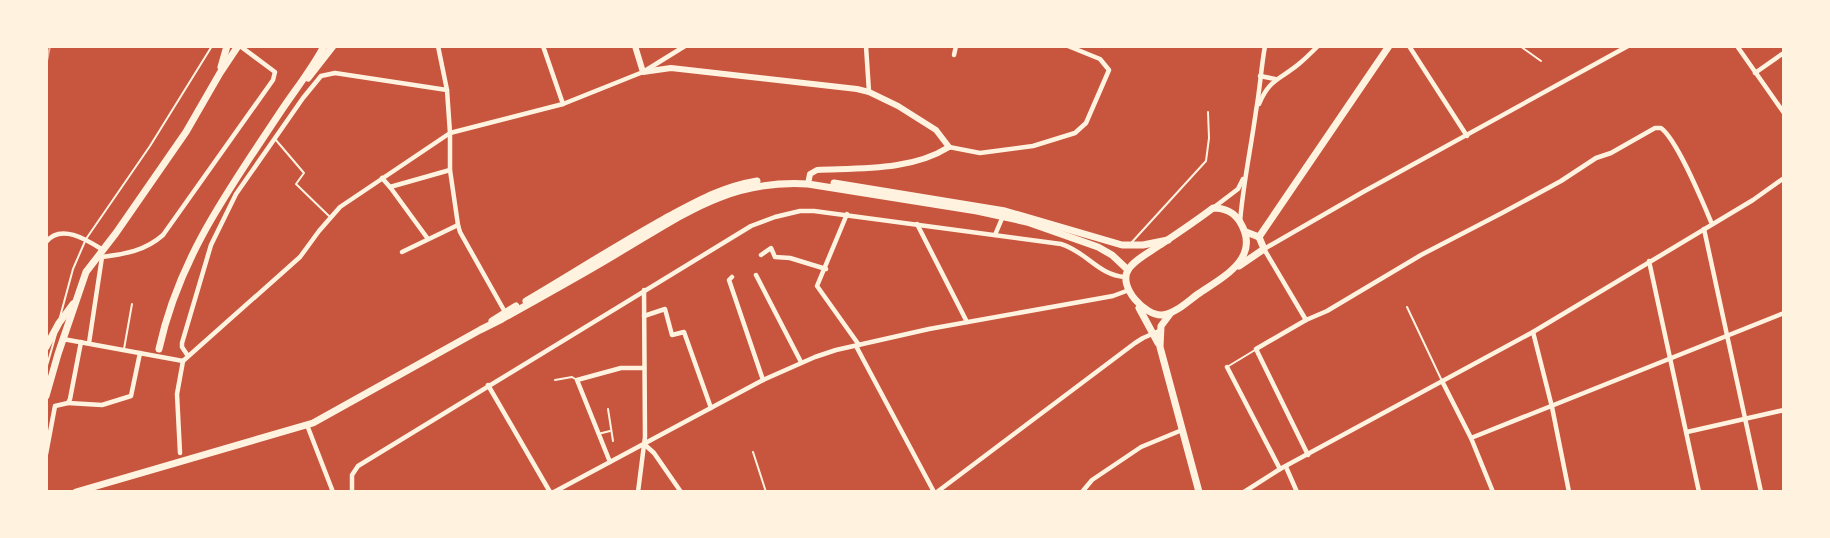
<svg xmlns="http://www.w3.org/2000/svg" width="1830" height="538" viewBox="0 0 1830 538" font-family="Overpass,sans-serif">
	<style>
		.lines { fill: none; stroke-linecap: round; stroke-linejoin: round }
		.service { stroke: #fff3e0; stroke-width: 2 }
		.minor { stroke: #fff3e0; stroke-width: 4.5 }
		.tertiary { stroke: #fff3e0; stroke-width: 6 }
		.secondary { stroke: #fff3e0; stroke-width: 7 }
		.rail { stroke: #e9b49f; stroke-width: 2 }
	</style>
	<rect width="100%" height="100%" fill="#c8553d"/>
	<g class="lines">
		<g class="service">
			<path d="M 1520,46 L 1541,61"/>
			<path d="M 275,139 L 304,173 L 296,184 L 331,218"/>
			<path d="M 1132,242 L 1206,161 L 1209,138 L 1208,112"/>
			<path d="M 1407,307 L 1442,381"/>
			<path d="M 60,317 L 73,269 L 86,239 L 150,146 L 212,46"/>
			<path d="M 124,349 L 132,304"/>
			<path d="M 1227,367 L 1255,350"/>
			<path d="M 46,369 L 56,334"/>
			<path d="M 555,380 L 572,377 L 577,380"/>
			<path d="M 608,409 L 613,441"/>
			<path d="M 598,434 L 610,431"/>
			<path d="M 753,452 L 766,492"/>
		</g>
		<g class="minor">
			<path d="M 438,46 L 447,90 L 450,133 L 450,170 L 458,225 L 460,232 L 505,312"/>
			<path d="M 543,46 L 563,104"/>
			<path d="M 866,46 L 869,92"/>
			<path d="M 1409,46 L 1467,136"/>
			<path d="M 1737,46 L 1784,113"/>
			<path d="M 954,55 L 956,46"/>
			<path d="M 1755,73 L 1782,54 L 1784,56"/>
			<path d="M 1260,76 L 1275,79"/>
			<path d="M 1259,104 C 1270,78 1280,80 1300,63 C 1306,58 1312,52 1318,46"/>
			<path d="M 949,147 L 980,153 L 1033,146 L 1075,133 L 1086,123 L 1109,70 L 1100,59 L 1068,46"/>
			<path d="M 382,178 L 390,187 L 450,170"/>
			<path d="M 390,187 L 428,239"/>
			<path d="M 1213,208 L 1238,189 L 1243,179"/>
			<path d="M 847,214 L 817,286 L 859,345"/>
			<path d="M 1240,222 C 1243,184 1251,148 1256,111 C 1260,89 1261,68 1265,46"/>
			<path d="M 917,224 L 967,322"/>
			<path d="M 1704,229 L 1761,492"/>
			<path d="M 995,235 L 1003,216"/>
			<path d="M 46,242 C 61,223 87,240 103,250"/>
			<path d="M 402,252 L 458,225"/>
			<path d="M 761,255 L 771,248 L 775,257 L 790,258 L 826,269"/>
			<path d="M 102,257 C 125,254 145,251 163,235 L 273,80 L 275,72 L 240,46"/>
			<path d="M 1649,261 L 1699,492"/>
			<path d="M 756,275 L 801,362"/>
			<path d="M 732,277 L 729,280 L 763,380"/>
			<path d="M 644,316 L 665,309 L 672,335 L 684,332 L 711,408"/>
			<path d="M 1306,320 L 1327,311 L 1421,255 L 1502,213 L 1561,181 L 1596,158 L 1611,153 L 1655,128 L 1661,128 C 1678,141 1703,203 1712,224"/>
			<path d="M 1533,332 L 1552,407 L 1569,492"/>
			<path d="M 63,339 L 183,361 L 300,257 L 319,231 L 340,207 L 450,133 L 563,104 L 643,72 L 685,46"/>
			<path d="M 89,343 L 102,257"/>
			<path d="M 856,346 L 934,492"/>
			<path d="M 188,356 L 182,347 L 182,343 L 211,245 L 236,194 L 303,98 L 321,76 L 335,73 L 447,90"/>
			<path d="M 1227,367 L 1280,469"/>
			<path d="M 1442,381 L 1471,438 L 1493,492"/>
			<path d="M 488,385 L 550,492"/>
			<path d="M 68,403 L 102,405 L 131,396 L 140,353"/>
			<path d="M 307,425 L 333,492"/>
			<path d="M 1687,432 L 1784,410"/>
			<path d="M 1471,438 L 1784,313"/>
			<path d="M 644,444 L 654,453 L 681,492"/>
			<path d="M 180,453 L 177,394 L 183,361"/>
			<path d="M 46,454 L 55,406 L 68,403 L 70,399 L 81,342"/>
			<path d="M 1308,455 L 1256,349 L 1306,320 L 1264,249 L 1363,192 L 1628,46"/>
			<path d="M 610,462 L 577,380 L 621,368 L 643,368"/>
			<path d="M 1286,467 L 1297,492"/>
			<path d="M 352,492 L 352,475 L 358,466 L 751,226 L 775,217 L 800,211 L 814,211 L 1061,244 C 1087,252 1098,275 1125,277"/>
			<path d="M 554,492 L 763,380 L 815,357 L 836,350 L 929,329 L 1113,296 L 1129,290"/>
			<path d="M 638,492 L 645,437 L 644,290"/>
			<path d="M 937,492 L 1135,343 L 1143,338 L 1159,331"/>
			<path d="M 1082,492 L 1092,480 L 1141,447 L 1182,430"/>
			<path d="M 1244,492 L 1280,469 L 1533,332 L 1753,200 L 1784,178"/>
		</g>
		<path class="tertiary" d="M 635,46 L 643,72 L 671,68 L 857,89 L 869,92 L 898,106 L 936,130 L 949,147 C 911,171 860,168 817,170 L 810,174 L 808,184"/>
		<g class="secondary">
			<path d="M 221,67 L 227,46"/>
			<path d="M 308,78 L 333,46"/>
			<path d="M 834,183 L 1005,211 L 1122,245 L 1143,245 L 1168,240"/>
			<path d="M 1213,208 C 1225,208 1234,212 1240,222 C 1262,258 1223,277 1198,294 C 1188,301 1175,314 1162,315 C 1145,316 1118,287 1128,270 C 1134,260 1150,252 1160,245 C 1178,233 1196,221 1213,208 Z"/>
			<path d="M 1259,237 L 1389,46"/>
			<path d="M 1239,266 L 1264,249 L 1259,237 L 1246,232"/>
			<path d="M 526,301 C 572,274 617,245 664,219 C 696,202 721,187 757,181"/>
			<path d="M 1139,308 L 1158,343"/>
			<path d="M 1170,314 L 1161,326 L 1160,347 L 1199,492"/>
			<path d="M 492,321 L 516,306"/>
			<path d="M 46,347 L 59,323 L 73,304"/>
			<path d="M 159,349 C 179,257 230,188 281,111 C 295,90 312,69 324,46"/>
			<path d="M 46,396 L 58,354 L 86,272 L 116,233 L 186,132 L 220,73 L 238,46"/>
			<path d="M 76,492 L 313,423 L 480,330 L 502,319 C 541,297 580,276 618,253 C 683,215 729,179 808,184 L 977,211 L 1027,222 L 1098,247 L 1112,255 L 1128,270"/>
		</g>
		<path class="rail" d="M 46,66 L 50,46"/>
	</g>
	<rect width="1830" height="538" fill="none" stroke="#fff3e0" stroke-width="96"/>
</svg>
